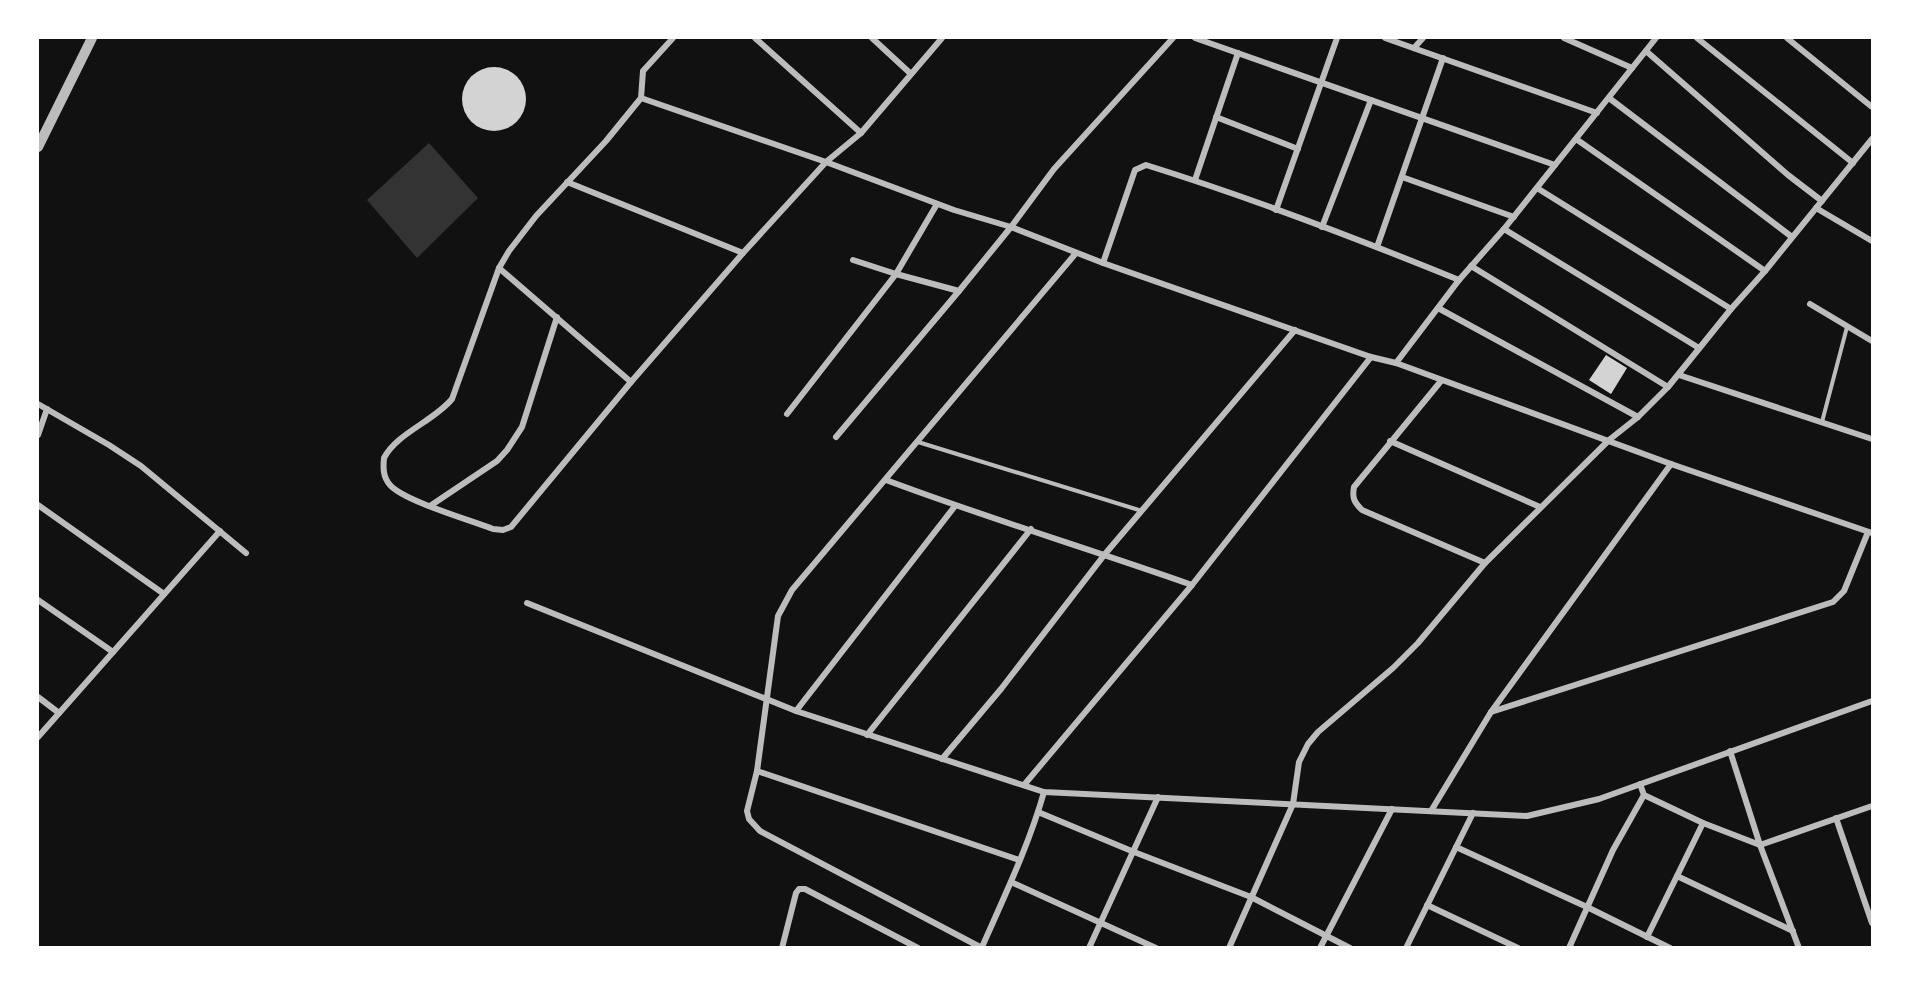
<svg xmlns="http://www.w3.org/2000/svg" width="1910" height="985" viewBox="0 0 1910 985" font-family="Commissioner,sans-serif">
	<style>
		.water { fill: #333 }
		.building { fill: #d3d3d3 }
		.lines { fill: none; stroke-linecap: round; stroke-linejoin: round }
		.service { stroke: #bcbcbc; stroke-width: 4 }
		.minor { stroke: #bcbcbc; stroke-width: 6 }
		.tertiary { stroke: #bcbcbc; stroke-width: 10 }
	</style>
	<rect width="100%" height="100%" fill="#111"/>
	<path class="water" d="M 429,143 L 478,198 L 417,258 L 367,200 Z"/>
	<g class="building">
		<circle cx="494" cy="99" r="32"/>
		<path d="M 1606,355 L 1627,368 L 1611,394 L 1589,380 Z"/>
	</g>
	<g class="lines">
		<g class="service">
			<path d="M 1822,422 L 1847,327"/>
			<path d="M 918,442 L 1142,511"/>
		</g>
		<g class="minor">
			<path d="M 673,38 L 643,71 L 641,98 L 606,141 L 536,216 L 509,251 L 499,268 L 452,399 C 434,421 397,433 384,458 C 383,468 383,477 390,485 C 404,501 470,520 493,529 L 503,530 L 511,527 L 631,382 L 743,253 L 826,162 L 861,133 L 942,38"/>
			<path d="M 755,38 L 861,133"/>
			<path d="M 872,38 L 911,74"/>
			<path d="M 1195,38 L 1555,165"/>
			<path d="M 1385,38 L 1597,113"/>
			<path d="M 1564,38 L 1632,68"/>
			<path d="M 1697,38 L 1853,163"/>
			<path d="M 1787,38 L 1872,107"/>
			<path d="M 1414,48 L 1423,38"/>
			<path d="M 1646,51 L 1788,175 L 1822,201"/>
			<path d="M 641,98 L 826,162 L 954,210 L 1011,227 L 1103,263 L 1371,357 L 1396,363 L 1671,464 L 1872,533"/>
			<path d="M 1609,98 L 1792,237"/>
			<path d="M 1216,117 L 1298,149"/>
			<path d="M 1576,139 L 1765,271"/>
			<path d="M 1402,177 L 1514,217"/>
			<path d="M 1195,180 L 1238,53"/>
			<path d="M 567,182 L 743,253"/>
			<path d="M 1537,188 L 1731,309"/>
			<path d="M 1816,208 L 1872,241"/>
			<path d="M 1276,210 L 1337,38"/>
			<path d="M 1322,227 L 1371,100"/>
			<path d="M 1504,229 L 1699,348"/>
			<path d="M 1377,247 L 1443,58"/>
			<path d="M 853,260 L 896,274 L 959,291"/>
			<path d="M 1103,263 L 1135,170 L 1146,165 C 1252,198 1356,238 1459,280"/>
			<path d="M 1471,266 L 1668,387"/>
			<path d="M 499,268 L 631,382"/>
			<path d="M 1810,304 L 1872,341"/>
			<path d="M 1438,308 L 1638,417"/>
			<path d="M 1396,363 L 1459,280 L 1504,229 L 1656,38"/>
			<path d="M 1679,375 L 1872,439"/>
			<path d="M 1441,381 L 1354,487 C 1352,498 1354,502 1362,510 L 1485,563"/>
			<path d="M 38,404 L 109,445 L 141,466 L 246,553"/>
			<path d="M 787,414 L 896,274 L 937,204"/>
			<path d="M 38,435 L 47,409"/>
			<path d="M 836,437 L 959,291 L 1011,227 L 1054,169 L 1173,38"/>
			<path d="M 1390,441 L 1540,507"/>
			<path d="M 886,480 C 987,518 1090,549 1192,585"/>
			<path d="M 38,505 L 164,594"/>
			<path d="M 430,506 L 497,461 L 507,450 L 522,427 L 557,317"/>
			<path d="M 38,600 L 113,652"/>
			<path d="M 527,603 L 796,711 L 1044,792 L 1527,816 L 1599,799 L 1872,701"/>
			<path d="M 38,697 L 59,713"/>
			<path d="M 796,711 L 955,506"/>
			<path d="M 1491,712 L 1833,602 L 1844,591 L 1868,532"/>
			<path d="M 867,735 L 1031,529"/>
			<path d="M 38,737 L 220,531"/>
			<path d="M 1730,751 L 1760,845 L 1799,948"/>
			<path d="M 942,759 L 1001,689 L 1105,554 L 1295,330"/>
			<path d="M 757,771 L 1019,860"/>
			<path d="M 1640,784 L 1644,795 L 1703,823 L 1760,845 L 1872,806"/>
			<path d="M 1024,785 L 1192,585 L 1371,357"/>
			<path d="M 1431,811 L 1491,712 L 1671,464"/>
			<path d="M 1038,812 L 1134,852 L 1251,897 L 1350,948"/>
			<path d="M 1836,818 L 1872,923"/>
			<path d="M 1456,847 L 1587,907 L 1670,948"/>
			<path d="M 1677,876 L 1793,931"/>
			<path d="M 1011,882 L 1156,948"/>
			<path d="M 1427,905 L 1518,948"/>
			<path d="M 1647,937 L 1703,823"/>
			<path d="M 982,947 C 1004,897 1029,845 1044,792"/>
			<path d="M 782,948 L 796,893 L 799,889 L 805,889 L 918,948"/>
			<path d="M 982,948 L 760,831 L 749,819 L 747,811 L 757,771 L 778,616 L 792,590 L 1076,253"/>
			<path d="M 1089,948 L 1158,797"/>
			<path d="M 1229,948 L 1293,804 L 1299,762 L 1308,744 L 1318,732 L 1393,668 L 1418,643 L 1485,563 L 1609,440 L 1638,417 L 1668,387 L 1731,309 L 1765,271 L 1872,139"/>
			<path d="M 1320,948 L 1392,809"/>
			<path d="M 1406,948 L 1473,813"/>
			<path d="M 1569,948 L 1613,850 L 1644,795"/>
		</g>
		<path class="tertiary" d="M 38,147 L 92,38"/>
	</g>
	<rect width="1910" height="985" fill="none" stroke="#ffffff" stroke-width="78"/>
</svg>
